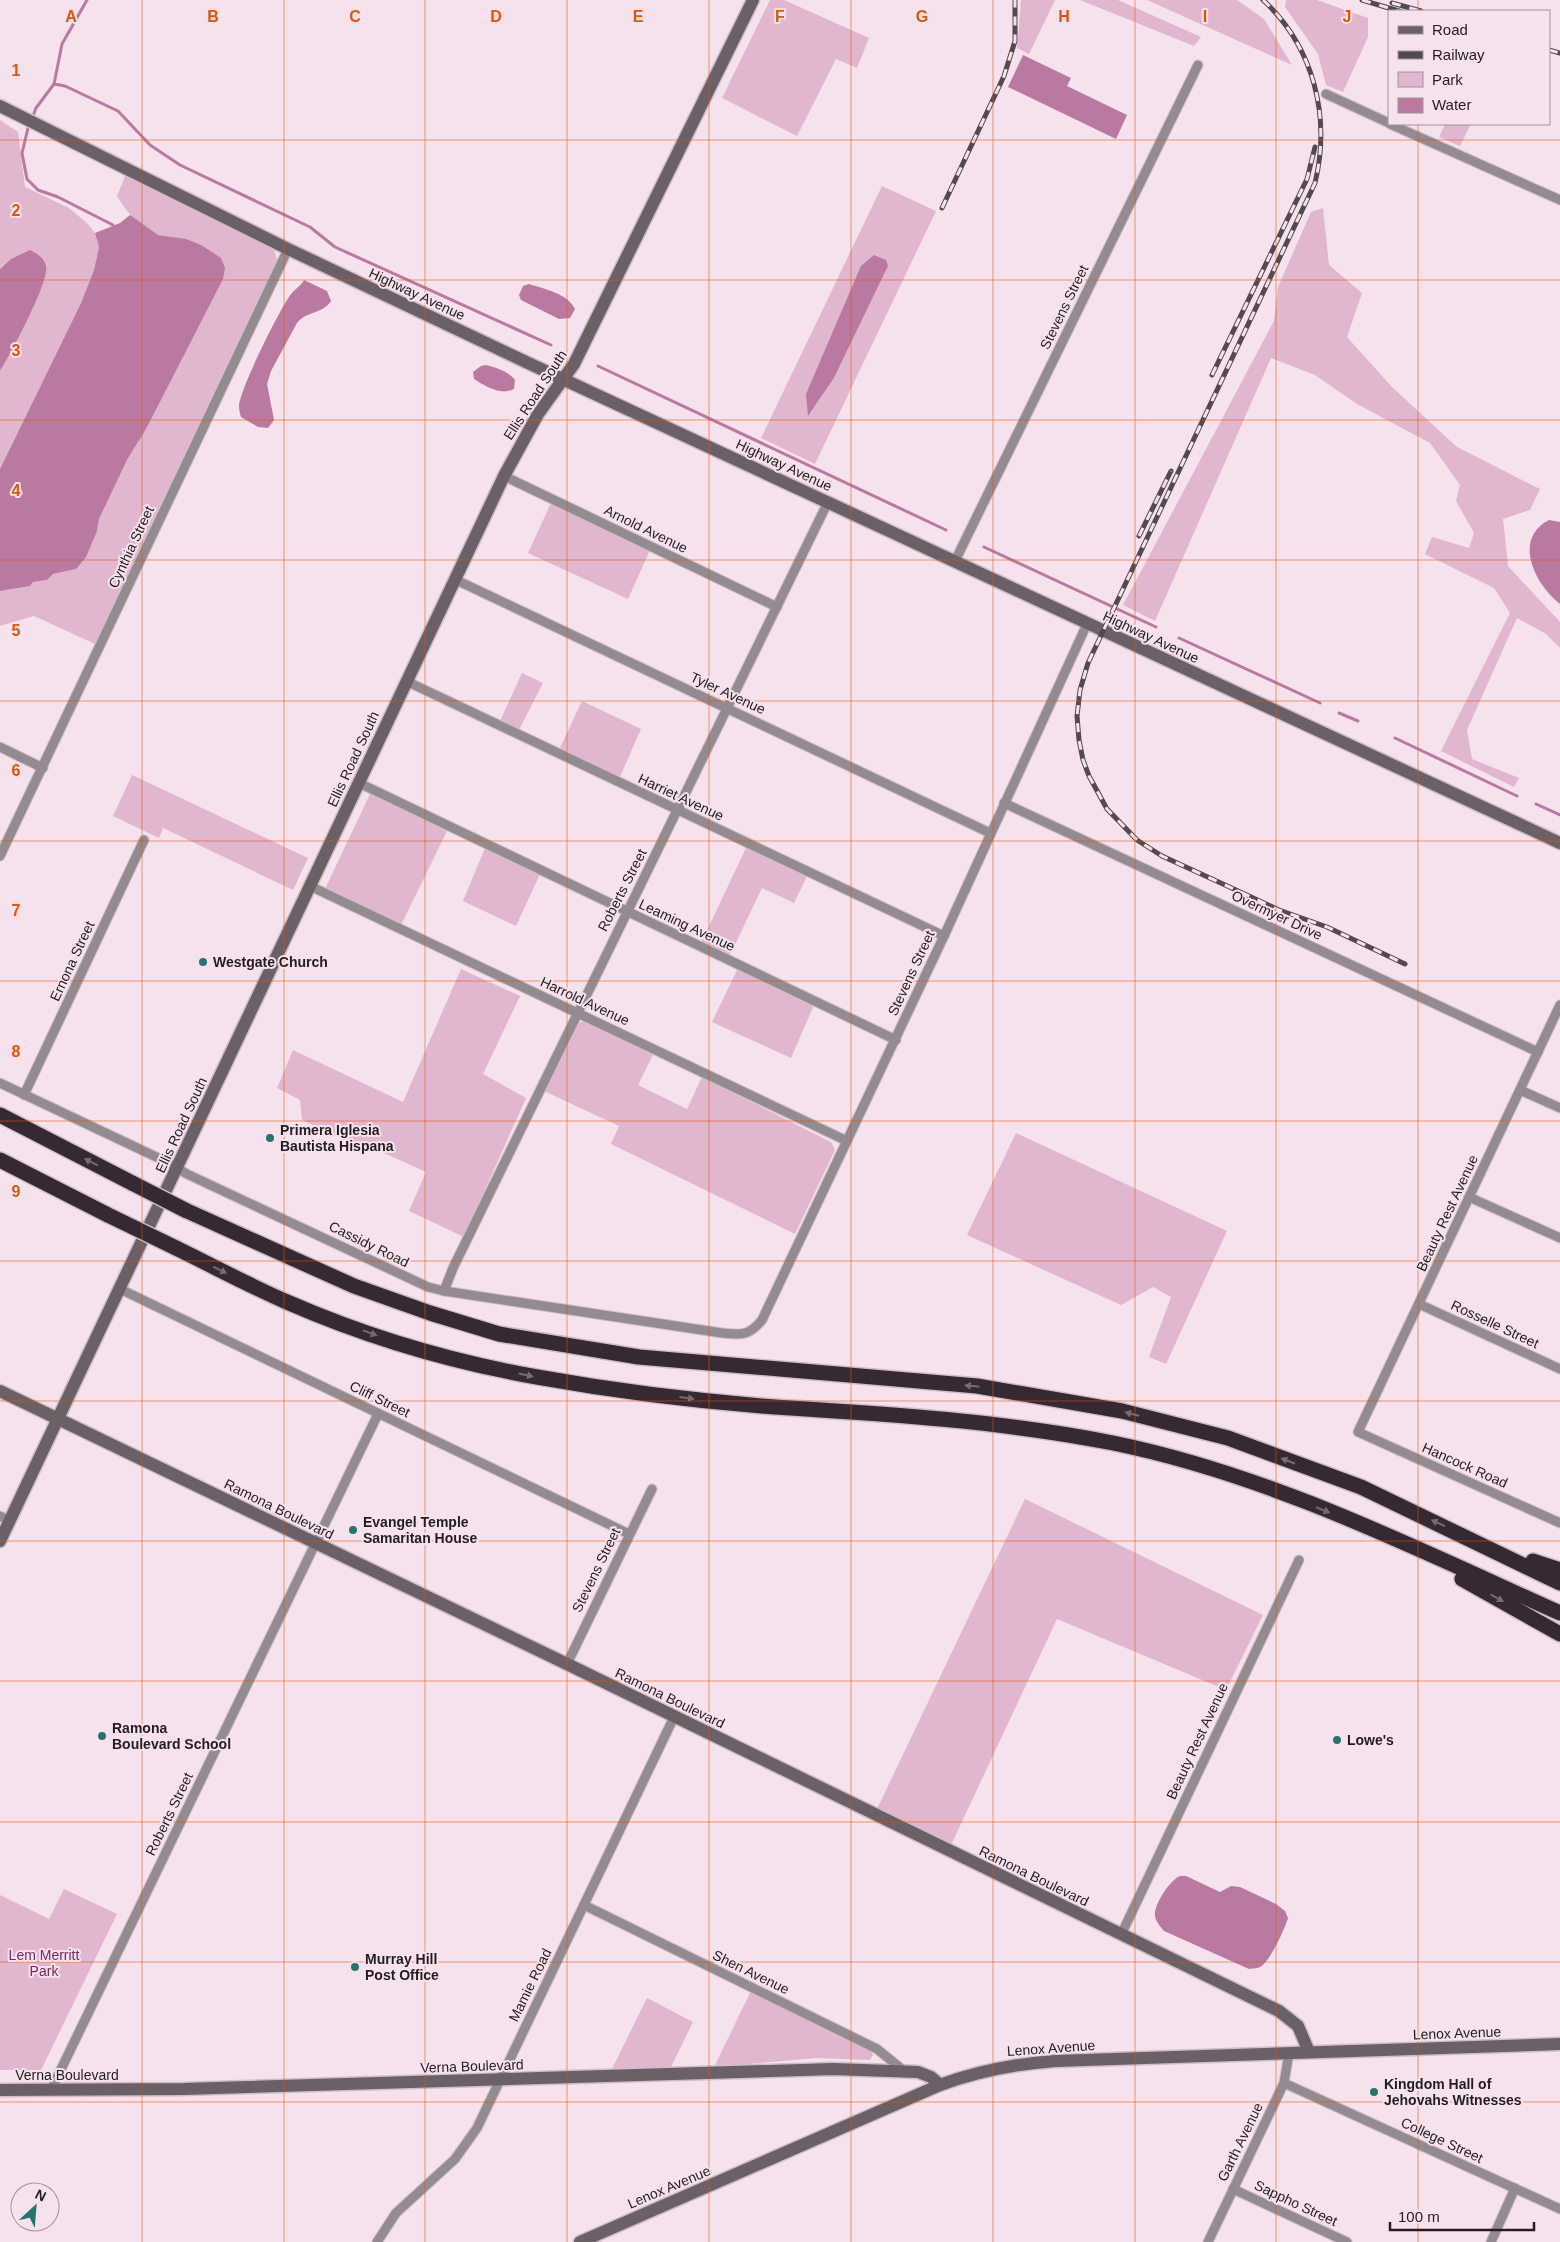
<svg xmlns="http://www.w3.org/2000/svg" width="1560" height="2242" viewBox="0 0 1560 2242" font-family="Arial,sans-serif">
	<style>
		.green { fill: #e1b6cf; fill-rule: evenodd }
		.water { fill: #ba79a0 }
		.lines { fill: none; stroke-linecap: round; stroke-linejoin: round }
		.stream { stroke: #ba79a0; stroke-width: 3 }
		.street-casing { stroke: #cfbec7; stroke-width: 11 }
		.secondary-casing { stroke: #cfbec7; stroke-width: 15 }
		.highway-casing { stroke: #cfbec7; stroke-width: 18 }
		.street { stroke: #938b90; stroke-width: 9 }
		.secondary { stroke: #6b6066; stroke-width: 12 }
		.highway { stroke: #372931; stroke-width: 15 }
		.rail-casing { stroke: #53494e; stroke-width: 5 }
		.rail { stroke: #f5e2ec; stroke-width: 3; stroke-dasharray: 9; stroke-linecap: butt }
		.highway-bridge-casing { stroke: #cfbec7; stroke-width: 18; stroke-linecap: butt }
		.highway-bridge { stroke: #372931; stroke-width: 15 }
		.oneway { fill: #7a6a72 }
		.grid { fill: none; stroke: #de560d; stroke-width: 1; stroke-opacity: 0.55 }
		.poi-dot { fill: #287270; stroke: #f5e2ec; stroke-width: 2 }
		.labels { text-anchor: middle; dominant-baseline: central; stroke-width: 4; stroke-linejoin: round; paint-order: stroke }
		.street-label { font-size: 14px; fill: #231c20; stroke: #f5e2ec }
		.poi-label { font-size: 14px; font-weight: bold; fill: #231c20; stroke: #f5e2ec; text-anchor: start }
		.park-label { font-size: 14px; fill: #76285d; stroke: #f5e2ec }
		.grid-label { font-size: 16px; text-anchor: middle; font-weight: bold; fill: #de560d; stroke: #f5e2ec; stroke-width: 4; stroke-linejoin: round; paint-order: stroke }
	</style>
	<rect width="100%" height="100%" fill="#f5e2ec"/>
	<g class="green">
		<path d="M 770,0 L 784,0 L 869,38 L 857,68 L 836,59 L 797,136 L 722,98 Z"/>
		<path d="M 1021,0 L 1055,0 L 1029,54 L 1017,48 Z"/>
		<path d="M 1080,0 L 1118,0 L 1201,37 L 1194,46 Z"/>
		<path d="M 1147,0 L 1237,0 L 1264,19 L 1292,65 Z"/>
		<path d="M 1286,0 L 1317,0 L 1368,18 L 1368,37 L 1343,92 L 1326,85 L 1318,54 L 1285,7 Z"/>
		<path d="M 0,120 L 18,132 L 25,187 L 69,208 L 88,224 L 95,233 L 99,247 L 94,270 L 81,303 L 0,469 L 0,371 L 33,307 L 45,277 L 3,265 L 0,269 Z"/>
		<path d="M 1445,124 L 1471,124 L 1460,146 L 1439,137 Z"/>
		<path d="M 126,174 L 273,246 L 277,260 L 95,644 L 34,616 L 0,626 L 0,591 L 30,586 L 33,582 L 47,580 L 53,574 L 76,569 L 97,531 L 99,519 L 127,460 L 146,429 L 163,392 L 201,245 C 187,240 173,239 159,235 C 140,230 127,212 117,196 Z"/>
		<path d="M 882,186 L 936,211 L 815,464 L 761,438 ZM 888,266 L 834,378 L 809,415 Z"/>
		<path d="M 1323,208 L 1329,265 L 1362,293 L 1347,337 L 1392,387 L 1457,447 L 1540,489 L 1530,510 L 1503,519 L 1508,566 L 1560,622 L 1560,648 L 1546,634 L 1517,618 L 1467,730 L 1472,759 L 1519,778 L 1514,787 L 1441,751 L 1510,613 L 1494,588 L 1425,554 L 1432,537 L 1469,548 L 1474,533 L 1456,501 L 1460,485 L 1430,443 L 1357,404 L 1315,375 L 1271,358 L 1155,621 L 1123,605 L 1274,321 L 1278,287 L 1311,212 Z"/>
		<path d="M 551,503 L 650,550 L 628,599 L 528,553 Z"/>
		<path d="M 522,673 L 543,683 L 519,730 L 500,721 Z"/>
		<path d="M 582,701 L 641,729 L 619,779 L 559,750 Z"/>
		<path d="M 132,775 L 308,858 L 293,890 L 163,828 L 159,838 L 113,816 Z"/>
		<path d="M 371,792 L 448,829 L 401,925 L 325,889 Z"/>
		<path d="M 747,846 L 807,876 L 794,903 L 762,888 L 730,955 L 701,943 Z"/>
		<path d="M 485,848 L 540,874 L 516,926 L 463,901 Z"/>
		<path d="M 738,968 L 814,1005 L 791,1058 L 712,1022 Z"/>
		<path d="M 461,969 L 520,996 L 483,1074 L 526,1098 L 464,1237 L 409,1211 L 426,1172 L 375,1149 L 359,1146 L 302,1120 L 300,1100 L 277,1088 L 293,1050 L 403,1102 Z"/>
		<path d="M 586,1021 L 653,1055 L 638,1085 L 687,1109 L 702,1077 L 831,1142 L 835,1150 L 795,1234 L 611,1144 L 619,1126 L 544,1091 L 574,1023 Z"/>
		<path d="M 1016,1133 L 1227,1231 L 1166,1364 L 1149,1357 L 1171,1297 L 1153,1287 L 1121,1305 L 967,1235 Z"/>
		<path d="M 1025,1499 L 1263,1615 L 1226,1690 L 1057,1619 L 951,1845 L 877,1809 Z"/>
		<path d="M 64,1889 L 117,1914 L 41,2070 L 0,2070 L 0,1895 L 49,1919 Z"/>
		<path d="M 751,1991 L 871,2051 L 873,2055 L 870,2060 L 816,2058 L 714,2067 Z"/>
		<path d="M 647,1998 L 693,2022 L 670,2069 L 611,2071 Z"/>
	</g>
	<g class="water">
		<path d="M 1023,55 L 1071,78 L 1067,86 L 1127,115 L 1116,139 L 1008,87 Z"/>
		<path d="M 130,215 L 158,235 L 186,239 L 201,245 L 221,258 L 225,268 L 223,279 L 146,429 L 127,460 L 99,519 L 97,531 L 86,557 L 76,569 L 53,574 L 47,580 L 33,582 L 30,586 L 0,591 L 0,469 L 81,303 L 94,270 L 99,247 L 95,233 L 120,223 Z"/>
		<path d="M 30,250 C 37,254 44,257 46,266 C 50,281 10,355 0,371 L 0,269 L 11,259 Z"/>
		<path d="M 874,255 L 886,260 L 888,266 L 834,378 L 808,416 L 806,394 L 861,266 Z"/>
		<path d="M 304,280 L 327,291 L 331,301 C 323,314 306,311 297,323 L 271,371 L 267,384 L 274,420 L 268,428 L 258,427 L 241,417 C 240,414 239,409 239,406 C 240,389 278,313 289,297 C 293,290 301,286 304,280 Z"/>
		<path d="M 529,284 C 544,289 567,293 575,309 L 570,318 L 559,319 L 521,300 L 519,295 L 523,286 Z"/>
		<path d="M 486,365 C 497,368 508,371 515,380 L 514,389 C 501,396 485,386 474,379 L 473,372 L 481,366 Z"/>
		<path d="M 1549,520 L 1560,522 L 1560,604 C 1535,585 1512,539 1549,520 Z"/>
		<path d="M 1180,1876 L 1186,1876 L 1220,1892 L 1231,1886 L 1240,1887 L 1276,1904 L 1285,1911 L 1288,1918 C 1285,1928 1270,1962 1260,1967 C 1257,1969 1252,1968 1249,1969 L 1164,1931 C 1160,1926 1154,1920 1155,1913 C 1156,1902 1170,1880 1180,1876 Z"/>
	</g>
	<g class="lines">
		<g class="stream">
			<path d="M 54,84 L 62,44 L 87,0"/>
			<path d="M 32,119 L 36,108 L 54,84 L 65,86 L 118,111 L 150,145 L 180,165 L 310,227 L 335,247 L 551,345"/>
			<path d="M 29,124 L 22,153 L 27,179 L 38,190 L 58,197 L 113,225"/>
			<path d="M 598,366 L 946,530"/>
			<path d="M 984,547 L 1156,627"/>
			<path d="M 1179,638 L 1320,703"/>
			<path d="M 1339,713 L 1358,721"/>
			<path d="M 1395,738 L 1517,796"/>
			<path d="M 1536,804 L 1560,815"/>
		</g>
		<defs>
			<g id="street">
				<path d="M 1326,94 L 1389,123"/>
				<path d="M 1390,124 L 1560,200"/>
				<path d="M 504,476 L 777,607"/>
				<path d="M 955,561 L 1198,65"/>
				<path d="M 454,579 L 990,833"/>
				<path d="M 406,681 L 944,936"/>
				<path d="M 0,747 L 43,768"/>
				<path d="M 359,783 L 896,1040"/>
				<path d="M 1004,803 L 1538,1052"/>
				<path d="M 0,856 L 288,249"/>
				<path d="M 310,886 L 847,1141"/>
				<path d="M 1560,1005 L 1358,1432 L 1560,1523"/>
				<path d="M 0,1083 L 169,1163 L 187,1174 L 428,1287 L 444,1291 L 722,1333 C 741,1335 749,1336 762,1320 L 944,936 L 1087,624"/>
				<path d="M 1520,1090 L 1560,1108"/>
				<path d="M 24,1095 L 144,840"/>
				<path d="M 1469,1197 L 1560,1238"/>
				<path d="M 120,1289 L 629,1534"/>
				<path d="M 444,1291 L 453,1268 L 828,502"/>
				<path d="M 1419,1304 L 1560,1369"/>
				<path d="M 0,1516 L 10,1521"/>
				<path d="M 567,1664 L 652,1489"/>
				<path d="M 584,1905 L 877,2049 L 903,2070"/>
				<path d="M 1121,1935 L 1299,1560"/>
				<path d="M 1284,2083 L 1560,2209"/>
				<path d="M 51,2090 L 378,1414"/>
				<path d="M 1233,2189 L 1347,2242"/>
				<path d="M 377,2242 L 396,2213 L 455,2159 L 477,2128 L 674,1717"/>
				<path d="M 1208,2242 L 1284,2083 L 1289,2053"/>
				<path d="M 1491,2242 L 1515,2188"/>
			</g>
			<g id="secondary">
				<path d="M 0,106 L 288,249 L 526,362 L 1560,843"/>
				<path d="M 0,1391 L 567,1664 L 1279,2011 L 1298,2026 L 1309,2052"/>
				<path d="M 0,1541 L 504,476 L 538,414 L 574,364 L 753,0"/>
				<path d="M 0,2090 L 184,2089 L 833,2069 L 918,2072 L 931,2077 L 940,2085"/>
				<path d="M 580,2242 L 940,2085 C 978,2071 1015,2064 1055,2061 L 1560,2044"/>
			</g>
			<g id="highway">
				<path d="M 0,1115 L 134,1184"/>
				<path d="M 0,1160 L 108,1215"/>
				<path d="M 185,1210 L 354,1286 L 430,1313 L 499,1334 L 639,1357 L 977,1386 L 1122,1411 L 1228,1438 L 1361,1487 L 1560,1583"/>
				<path d="M 176,1248 C 213,1266 250,1286 287,1302 C 367,1337 452,1362 537,1377 C 615,1391 695,1401 775,1407 C 887,1414 1002,1421 1113,1443 C 1270,1475 1415,1548 1560,1613"/>
				<path d="M 1533,1561 L 1560,1570"/>
				<path d="M 1462,1579 L 1560,1634"/>
			</g>
		</defs>
		<use href="#street" class="street-casing"/>
		<use href="#secondary" class="secondary-casing"/>
		<use href="#highway" class="highway-casing"/>
		<use href="#street" class="street"/>
		<use href="#secondary" class="secondary"/>
		<use href="#highway" class="highway"/>
		<defs>
			<g id="rail">
				<path d="M 1263,0 C 1314,47 1331,117 1315,183 L 1088,663 L 1080,690 L 1077,716 L 1079,740 L 1083,760 L 1089,776 L 1107,809 L 1137,840 L 1162,856 L 1236,890 L 1279,910 L 1327,927 L 1405,964"/>
				<path d="M 1362,0 L 1399,11"/>
				<path d="M 1392,3 L 1421,11"/>
				<path d="M 1549,50 L 1560,53"/>
				<path d="M 942,208 L 1004,76 L 1015,41 L 1015,0"/>
				<path d="M 1212,375 L 1307,179 L 1315,147"/>
				<path d="M 1139,536 L 1171,471"/>
			</g>
		</defs>
		<use href="#rail" class="rail-casing"/>
		<use href="#rail" class="rail"/>
		<defs>
			<g id="highway-bridge">
				<path d="M 134,1184 L 185,1210"/>
				<path d="M 108,1215 L 176,1248"/>
			</g>
		</defs>
		<use href="#highway-bridge" class="highway-bridge-casing"/>
		<use href="#highway-bridge" class="highway-bridge"/>
	</g>
	<defs><path id="oneway-solid" d="M-6-.8H1V-3.2L6.5 0L1 3.2V.8H-6Z" transform="scale(1.25)"/></defs>
	<g class="oneway">
		<use href="#oneway-solid" transform="translate(91 1162) rotate(-153)"/>
		<use href="#oneway-solid" transform="translate(220 1270) rotate(26)"/>
		<use href="#oneway-solid" transform="translate(370 1333) rotate(20)"/>
		<use href="#oneway-solid" transform="translate(526 1375) rotate(12)"/>
		<use href="#oneway-solid" transform="translate(972 1386) rotate(-174)"/>
		<use href="#oneway-solid" transform="translate(687 1398) rotate(7)"/>
		<use href="#oneway-solid" transform="translate(1132 1414) rotate(-166)"/>
		<use href="#oneway-solid" transform="translate(1288 1461) rotate(-159)"/>
		<use href="#oneway-solid" transform="translate(1323 1510) rotate(22)"/>
		<use href="#oneway-solid" transform="translate(1438 1523) rotate(-155)"/>
		<use href="#oneway-solid" transform="translate(1497 1598) rotate(29)"/>
	</g>
	<path class="grid" d="M 142,0 L 142,2242M 284,0 L 284,2242M 425,0 L 425,2242M 567,0 L 567,2242M 709,0 L 709,2242M 851,0 L 851,2242M 993,0 L 993,2242M 1135,0 L 1135,2242M 1276,0 L 1276,2242M 1418,0 L 1418,11M 1418,124 L 1418,2242M 0,140 L 1560,140M 0,280 L 1560,280M 0,420 L 1560,420M 0,560 L 1560,560M 0,701 L 1560,701M 0,841 L 1560,841M 0,981 L 1560,981M 0,1121 L 1560,1121M 0,1261 L 1560,1261M 0,1401 L 1560,1401M 0,1541 L 1560,1541M 0,1681 L 1560,1681M 0,1822 L 1560,1822M 0,1962 L 1560,1962M 0,2102 L 1560,2102"/>
	<g class="poi-dot">
		<circle cx="203" cy="962" r="5"/>
		<circle cx="270" cy="1138" r="5"/>
		<circle cx="353" cy="1530" r="5"/>
		<circle cx="102" cy="1736" r="5"/>
		<circle cx="1337" cy="1740" r="5"/>
		<circle cx="355" cy="1967" r="5"/>
		<circle cx="1374" cy="2092" r="5"/>
	</g>
	<g class="labels">
		<g class="street-label">
			<text transform="translate(417 294) rotate(25)">Highway Avenue</text>
			<text transform="translate(1064 307) rotate(-64)">Stevens Street</text>
			<text transform="translate(535 395) rotate(-57)">Ellis Road South</text>
			<text transform="translate(784 465) rotate(25)">Highway Avenue</text>
			<text transform="translate(646 529) rotate(26)">Arnold Avenue</text>
			<text transform="translate(131 547) rotate(-65)">Cynthia Street</text>
			<text transform="translate(1151 637) rotate(25)">Highway Avenue</text>
			<text transform="translate(728 693) rotate(25)">Tyler Avenue</text>
			<text transform="translate(353 759) rotate(-65)">Ellis Road South</text>
			<text transform="translate(681 797) rotate(25)">Harriet Avenue</text>
			<text transform="translate(622 890) rotate(-63)">Roberts Street</text>
			<text transform="translate(1277 915) rotate(25)">Overmyer Drive</text>
			<text transform="translate(687 925) rotate(25)">Leaming Avenue</text>
			<text transform="translate(72 961) rotate(-65)">Ernona Street</text>
			<text transform="translate(911 973) rotate(-65)">Stevens Street</text>
			<text transform="translate(585 1001) rotate(25)">Harrold Avenue</text>
			<text transform="translate(181 1125) rotate(-65)">Ellis Road South</text>
			<text transform="translate(1447 1213) rotate(-65)">Beauty Rest Avenue</text>
			<text transform="translate(369 1244) rotate(26)">Cassidy Road</text>
			<text transform="translate(1495 1324) rotate(25)">Rosselle Street</text>
			<text transform="translate(380 1399) rotate(26)">Cliff Street</text>
			<text transform="translate(1465 1465) rotate(24)">Hancock Road</text>
			<text transform="translate(279 1509) rotate(26)">Ramona Boulevard</text>
			<text transform="translate(596 1570) rotate(-64)">Stevens Street</text>
			<text transform="translate(670 1698) rotate(26)">Ramona Boulevard</text>
			<text transform="translate(1197 1741) rotate(-65)">Beauty Rest Avenue</text>
			<text transform="translate(169 1814) rotate(-64)">Roberts Street</text>
			<text transform="translate(1034 1876) rotate(26)">Ramona Boulevard</text>
			<text transform="translate(751 1972) rotate(26)">Shen Avenue</text>
			<text transform="translate(530 1985) rotate(-64)">Mamie Road</text>
			<text transform="translate(1457 2033) rotate(-2)">Lenox Avenue</text>
			<text transform="translate(1051 2048) rotate(-4)">Lenox Avenue</text>
			<text transform="translate(472 2066) rotate(-2)">Verna Boulevard</text>
			<text x="67" y="2075">Verna Boulevard</text>
			<text transform="translate(1442 2140) rotate(25)">College Street</text>
			<text transform="translate(1240 2142) rotate(-64)">Garth Avenue</text>
			<text transform="translate(669 2187) rotate(-23)">Lenox Avenue</text>
			<text transform="translate(1296 2203) rotate(25)">Sappho Street</text>
		</g>
		<g class="poi-label">
			<text x="213" y="962">Westgate Church</text>
			<text x="280" y="1130">Primera Iglesia<tspan x="280" dy="16">Bautista Hispana</tspan></text>
			<text x="363" y="1522">Evangel Temple<tspan x="363" dy="16">Samaritan House</tspan></text>
			<text x="112" y="1728">Ramona<tspan x="112" dy="16">Boulevard School</tspan></text>
			<text x="1347" y="1740">Lowe's</text>
			<text x="365" y="1959">Murray Hill<tspan x="365" dy="16">Post Office</tspan></text>
			<text x="1384" y="2084">Kingdom Hall of<tspan x="1384" dy="16">Jehovahs Witnesses</tspan></text>
		</g>
		<g class="park-label">
			<text x="44" y="1955">Lem Merritt<tspan x="44" dy="16">Park</tspan></text>
		</g>
	</g>
	<g class="grid-label">
		<text x="71" y="22">A</text>
		<text x="213" y="22">B</text>
		<text x="355" y="22">C</text>
		<text x="496" y="22">D</text>
		<text x="638" y="22">E</text>
		<text x="780" y="22">F</text>
		<text x="922" y="22">G</text>
		<text x="1064" y="22">H</text>
		<text x="1205" y="22">I</text>
		<text x="1347" y="22">J</text>
		<text x="16" y="76">1</text>
		<text x="16" y="216">2</text>
		<text x="16" y="356">3</text>
		<text x="16" y="496">4</text>
		<text x="16" y="636">5</text>
		<text x="16" y="776">6</text>
		<text x="16" y="916">7</text>
		<text x="16" y="1057">8</text>
		<text x="16" y="1197">9</text>
	</g>
	<rect x="1388" y="10" width="162" height="115" fill="#f5e2ec" stroke="#a1939a"/>
	<rect x="1398" y="26" width="25" height="8" fill="#6b6066" stroke="#a1939a"/>
	<text x="1432" y="35" font-size="15" fill="#231c20">Road</text>
	<rect x="1398" y="51" width="25" height="8" fill="#53494e" stroke="#a1939a"/>
	<text x="1432" y="60" font-size="15" fill="#231c20">Railway</text>
	<rect x="1398" y="72" width="25" height="15" fill="#e1b6cf" stroke="#a1939a"/>
	<text x="1432" y="85" font-size="15" fill="#231c20">Park</text>
	<rect x="1398" y="98" width="25" height="15" fill="#ba79a0" stroke="#a1939a"/>
	<text x="1432" y="110" font-size="15" fill="#231c20">Water</text>
	<g transform="translate(35 2207) rotate(26)"><circle r="24" fill="#f5e2ec" stroke="#a1939a"/>
	<path d="M0-4L9 19L0 12L-9 19Z" fill="#287270"/>
	<text y="-8" font-size="14" font-weight="bold" text-anchor="middle" fill="#231c20">N</text>
	</g>
	<path d="M1390 2222v8h144v-8" fill="none" stroke="#231c20" stroke-width="2.5"/>
	<text x="1398" y="2222" font-size="15" fill="#231c20" stroke="#f5e2ec" stroke-width="4" paint-order="stroke">100 m</text>
</svg>
